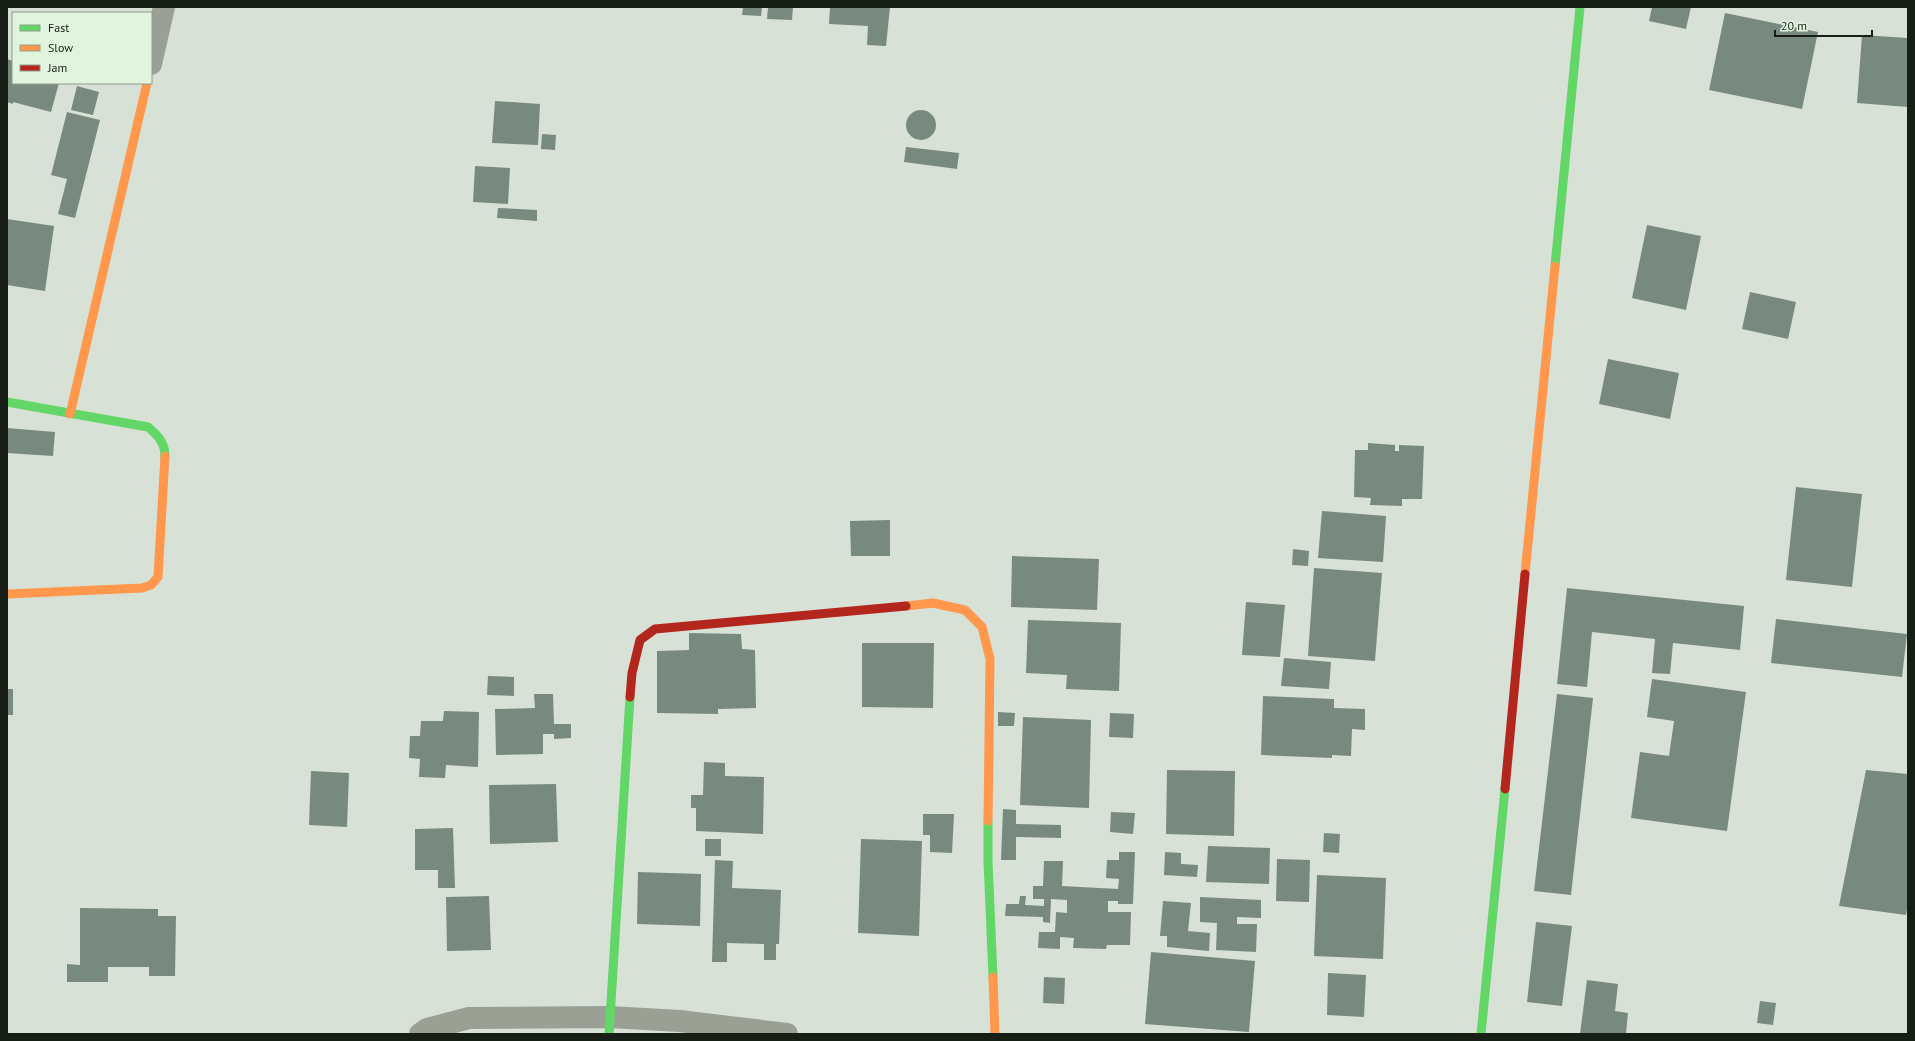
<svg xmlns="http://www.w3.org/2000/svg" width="1915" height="1041" viewBox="0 0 1915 1041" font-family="'PT Sans',sans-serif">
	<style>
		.building { fill: #788a7f }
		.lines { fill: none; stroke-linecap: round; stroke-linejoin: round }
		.street { stroke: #9aa094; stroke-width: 22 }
		.fast { stroke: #63d668; stroke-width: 9 }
		.slow { stroke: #ff974d; stroke-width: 9 }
		.jam { stroke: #b3261e; stroke-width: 9 }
	</style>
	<rect width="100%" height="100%" fill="#d8e1d5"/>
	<g class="building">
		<path d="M 743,7 L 762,7 L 761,16 L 742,15 Z"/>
		<path d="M 768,7 L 793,7 L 792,20 L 767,19 Z"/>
		<path d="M 830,7 L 890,7 L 886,46 L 867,45 L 868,26 L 829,24 Z"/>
		<path d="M 1652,7 L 1691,7 L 1686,29 L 1649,21 Z"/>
		<path d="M 1725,13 L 1818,32 L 1802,109 L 1709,90 Z"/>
		<path d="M 1862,35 L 1908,38 L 1908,107 L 1857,103 Z"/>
		<path d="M 7,59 L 13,61 L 13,83 L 59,83 L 51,112 L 13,102 L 13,104 L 7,102 Z"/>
		<path d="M 77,86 L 99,92 L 93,115 L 71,110 Z"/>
		<path d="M 495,101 L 540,104 L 538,145 L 492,143 Z"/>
		<circle cx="921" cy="125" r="15"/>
		<path d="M 67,112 L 100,120 L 75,218 L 58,214 L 67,179 L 51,175 Z"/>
		<path d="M 542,134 L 556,135 L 555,150 L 541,149 Z"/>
		<path d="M 906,147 L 959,153 L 957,169 L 904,162 Z"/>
		<path d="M 475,166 L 510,168 L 508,204 L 473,202 Z"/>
		<path d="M 498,208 L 537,210 L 537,221 L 497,218 Z"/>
		<path d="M 7,219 L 54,226 L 45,291 L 7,285 Z"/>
		<path d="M 1647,225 L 1701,236 L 1686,310 L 1632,298 Z"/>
		<path d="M 1750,292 L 1796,302 L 1788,339 L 1742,329 Z"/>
		<path d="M 1608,359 L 1679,373 L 1670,419 L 1599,404 Z"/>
		<path d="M 7,428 L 55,432 L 53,456 L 7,453 Z"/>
		<path d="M 1368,443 L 1395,445 L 1395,451 L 1399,451 L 1399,445 L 1424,446 L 1422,499 L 1402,499 L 1402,506 L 1370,505 L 1371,498 L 1354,497 L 1355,450 L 1368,450 Z"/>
		<path d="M 1796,487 L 1862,494 L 1852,587 L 1786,580 Z"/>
		<path d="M 1322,511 L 1386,516 L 1383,562 L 1318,558 Z"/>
		<path d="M 890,520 L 890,556 L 851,556 L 850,521 Z"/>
		<path d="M 1293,549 L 1309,551 L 1308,566 L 1292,565 Z"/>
		<path d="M 1012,556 L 1099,559 L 1097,610 L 1011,607 Z"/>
		<path d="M 1314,568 L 1382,573 L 1375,661 L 1308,656 Z"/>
		<path d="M 1567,588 L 1744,606 L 1740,650 L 1673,643 L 1670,674 L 1652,673 L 1655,639 L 1592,632 L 1587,687 L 1557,684 Z"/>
		<path d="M 1246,602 L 1285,605 L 1280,657 L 1242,655 Z"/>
		<path d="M 1776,619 L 1907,634 L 1902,677 L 1771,663 Z"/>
		<path d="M 1028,620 L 1121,623 L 1119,691 L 1066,689 L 1067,675 L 1026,673 Z"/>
		<path d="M 689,633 L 741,634 L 742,649 L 755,650 L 756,708 L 718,709 L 718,714 L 657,713 L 657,651 L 689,650 Z"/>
		<path d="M 862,643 L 934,643 L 933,708 L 862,707 Z"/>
		<path d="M 1284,658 L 1331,662 L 1329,689 L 1281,686 Z"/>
		<path d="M 488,676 L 514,677 L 514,696 L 487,695 Z"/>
		<path d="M 1652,679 L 1746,692 L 1727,831 L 1631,818 L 1640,752 L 1669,756 L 1674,721 L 1647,717 Z"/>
		<rect x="7" y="689" width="6" height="26"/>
		<path d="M 534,694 L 553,694 L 554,724 L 571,724 L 571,738 L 554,739 L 554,734 L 543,734 L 543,754 L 496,755 L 495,709 L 535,708 Z"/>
		<path d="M 1557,694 L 1593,698 L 1571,895 L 1534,891 Z"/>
		<path d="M 1263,696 L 1334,699 L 1334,708 L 1365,709 L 1365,730 L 1352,729 L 1351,756 L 1332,755 L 1332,758 L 1261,755 Z"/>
		<path d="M 444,711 L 479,712 L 478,767 L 446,765 L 445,778 L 419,777 L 420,759 L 409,758 L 410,736 L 420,736 L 421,721 L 443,721 Z"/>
		<path d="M 998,712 L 1015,713 L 1014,726 L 998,726 Z"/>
		<path d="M 1110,713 L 1134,714 L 1133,738 L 1109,737 Z"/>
		<path d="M 1023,717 L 1091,720 L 1089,808 L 1020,805 Z"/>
		<path d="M 704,762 L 725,763 L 725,776 L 764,777 L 763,834 L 696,831 L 696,808 L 691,808 L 691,795 L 703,795 Z"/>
		<path d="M 1167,770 L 1235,771 L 1234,836 L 1166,834 Z"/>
		<path d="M 1866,770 L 1908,774 L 1908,903 L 1906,915 L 1839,906 Z"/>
		<path d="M 311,771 L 349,773 L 347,827 L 309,825 Z"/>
		<path d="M 556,784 L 558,842 L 490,844 L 489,785 Z"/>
		<path d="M 1003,809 L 1016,810 L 1016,824 L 1061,825 L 1061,838 L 1016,837 L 1016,860 L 1001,860 Z"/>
		<path d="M 1111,812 L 1135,813 L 1133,834 L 1110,832 Z"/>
		<path d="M 923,814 L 954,814 L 952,853 L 930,852 L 930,835 L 923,835 Z"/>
		<path d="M 453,828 L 455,888 L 438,888 L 438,870 L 415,870 L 415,829 Z"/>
		<path d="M 1324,833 L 1340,834 L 1339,853 L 1323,852 Z"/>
		<rect x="705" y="839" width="16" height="17"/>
		<path d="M 861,839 L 922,841 L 919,936 L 858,933 Z"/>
		<path d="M 1208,846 L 1270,848 L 1269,884 L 1206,882 Z"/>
		<path d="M 1119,852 L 1135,852 L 1133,904 L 1118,904 L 1118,901 L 1108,901 L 1108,912 L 1131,912 L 1130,945 L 1107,945 L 1106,949 L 1073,948 L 1074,938 L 1060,937 L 1060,949 L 1038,948 L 1039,932 L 1055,932 L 1056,912 L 1067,913 L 1067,900 L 1051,899 L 1050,923 L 1043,922 L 1043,917 L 1005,916 L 1006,904 L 1019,904 L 1020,896 L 1026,896 L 1025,905 L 1044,906 L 1044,899 L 1033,899 L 1033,886 L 1043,886 L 1044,861 L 1063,861 L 1062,886 L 1118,889 L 1119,879 L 1106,878 L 1107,860 L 1119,860 Z"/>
		<path d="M 1165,852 L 1181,853 L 1181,864 L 1198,865 L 1197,877 L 1164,875 Z"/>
		<path d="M 1277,859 L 1310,860 L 1309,902 L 1276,901 Z"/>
		<path d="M 715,860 L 733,861 L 732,888 L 781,890 L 779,944 L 776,944 L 776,960 L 764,960 L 764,944 L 727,943 L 727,962 L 712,962 Z"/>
		<path d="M 638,872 L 701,874 L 700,926 L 637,924 Z"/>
		<path d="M 1317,875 L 1386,878 L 1383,959 L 1314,956 Z"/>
		<path d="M 489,896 L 491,950 L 447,951 L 446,897 Z"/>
		<path d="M 1200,897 L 1261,900 L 1261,918 L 1237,917 L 1237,924 L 1257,924 L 1256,952 L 1216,950 L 1217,923 L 1200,922 Z"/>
		<path d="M 1163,901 L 1191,903 L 1188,931 L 1210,933 L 1209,951 L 1167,947 L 1167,936 L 1160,936 Z"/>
		<path d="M 80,908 L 158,909 L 158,916 L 176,916 L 175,976 L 149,976 L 149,967 L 108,967 L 108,982 L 67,982 L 67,964 L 80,965 Z"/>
		<path d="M 1536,922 L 1572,926 L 1562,1006 L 1527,1002 Z"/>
		<path d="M 1151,952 L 1255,961 L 1249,1032 L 1145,1024 Z"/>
		<path d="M 1328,973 L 1366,975 L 1364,1017 L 1327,1015 Z"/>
		<path d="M 1044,977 L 1065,978 L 1064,1004 L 1043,1003 Z"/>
		<path d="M 1587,980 L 1618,984 L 1615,1011 L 1628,1013 L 1626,1034 L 1580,1034 Z"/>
		<path d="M 1760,1001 L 1776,1003 L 1773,1025 L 1757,1023 Z"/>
	</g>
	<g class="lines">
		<g class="street">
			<path d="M 151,64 L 164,7"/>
			<path d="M 420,1034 L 427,1029 L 469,1018 L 609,1017 L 680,1021 L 787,1034"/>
		</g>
		<g class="fast">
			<path d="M 1555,266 L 1580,7"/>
			<path d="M 7,402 L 148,427 C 157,435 165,442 165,456"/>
			<path d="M 988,821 L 988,861 L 993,977"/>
			<path d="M 609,1034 L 630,697"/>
			<path d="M 1481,1034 L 1505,789"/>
		</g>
		<g class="slow">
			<path d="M 70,414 L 147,83"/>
			<path d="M 1525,574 L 1555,266"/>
			<path d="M 7,594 L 142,588 L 151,585 L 158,577 L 165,456"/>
			<path d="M 906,606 L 933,603 L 965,610 L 982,627 L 990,659 L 988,821"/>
			<path d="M 993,977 L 995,1034"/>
		</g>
		<g class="jam">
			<path d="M 630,697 L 632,673 L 640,640 L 655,629 L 906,606"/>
			<path d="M 1505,789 L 1525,574"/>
		</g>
	</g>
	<rect width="1915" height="1041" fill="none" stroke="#171e16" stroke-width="16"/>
	<rect x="12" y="12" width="140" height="72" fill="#e1f4de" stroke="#909e8e"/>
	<rect x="20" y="25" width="20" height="6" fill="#63d668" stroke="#909e8e"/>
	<text x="48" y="32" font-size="12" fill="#171e16">Fast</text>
	<rect x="20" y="45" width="20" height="6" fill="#ff974d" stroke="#909e8e"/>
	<text x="48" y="52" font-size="12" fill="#171e16">Slow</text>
	<rect x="20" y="65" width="20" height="6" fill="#b3261e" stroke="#909e8e"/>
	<text x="48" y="72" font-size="12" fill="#171e16">Jam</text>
	<path d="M1775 30v6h97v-6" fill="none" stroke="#171e16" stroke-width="2"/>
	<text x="1781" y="30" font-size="12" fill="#171e16" stroke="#e1f4de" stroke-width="3" paint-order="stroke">20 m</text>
</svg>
